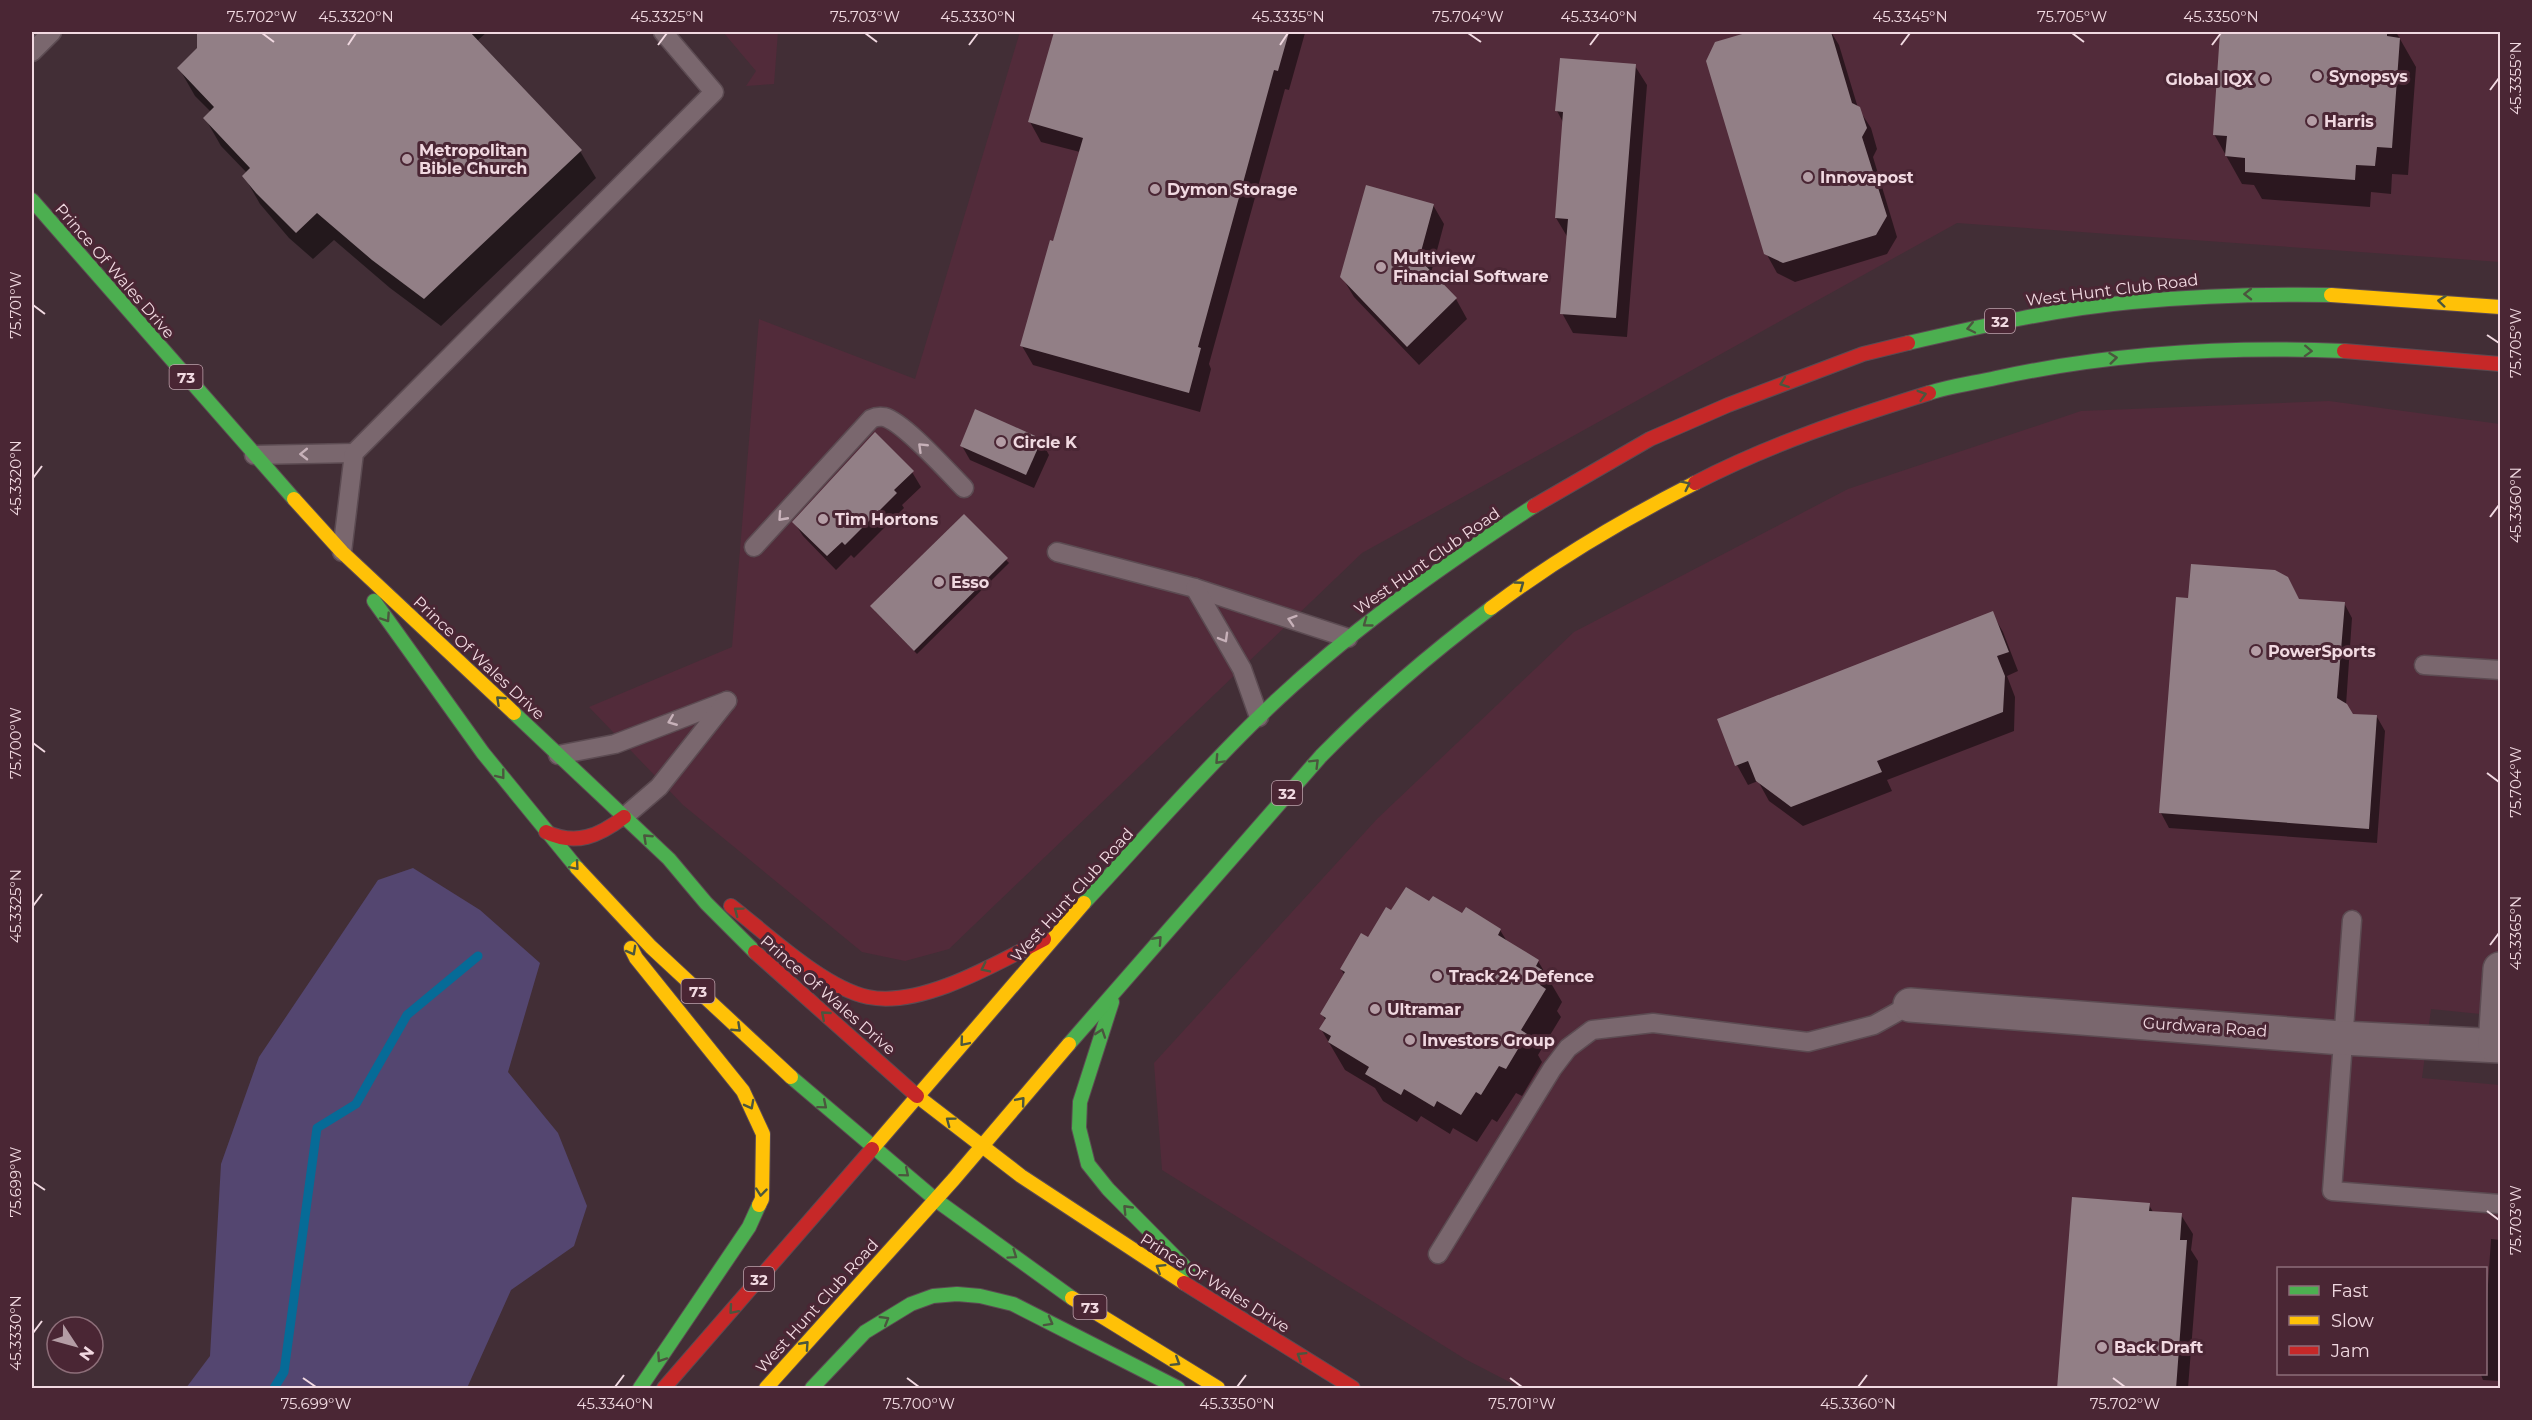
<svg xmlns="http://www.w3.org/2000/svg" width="2532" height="1420" viewBox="0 0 2532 1420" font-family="Montserrat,sans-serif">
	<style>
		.built { fill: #522b3a; fill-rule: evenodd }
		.green { fill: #544670 }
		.shadow { fill: #0007 }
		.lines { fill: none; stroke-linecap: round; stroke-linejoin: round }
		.stream { stroke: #066b97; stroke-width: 9 }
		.building { fill: #927f86 }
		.lane-casing { stroke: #5c4b52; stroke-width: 21 }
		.street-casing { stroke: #5c4b52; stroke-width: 36 }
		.fast-casing { stroke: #5c4b52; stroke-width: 16 }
		.slow-casing { stroke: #5c4b52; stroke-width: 16 }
		.jam-casing { stroke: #5c4b52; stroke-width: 16 }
		.lane { stroke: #7a676e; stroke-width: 18 }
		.street { stroke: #7a676e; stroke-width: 33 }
		.fast { stroke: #4caf50; stroke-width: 14 }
		.slow { stroke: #ffc107; stroke-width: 14 }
		.jam { stroke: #c62828; stroke-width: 14 }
		.oneway { stroke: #4b563e }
		.oneway2 { stroke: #c7b1b9 }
		.ticks { fill: none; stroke: #f1d9e1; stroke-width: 2 }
		.poi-dot { fill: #b49da5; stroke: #4a2634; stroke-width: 2 }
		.labels { text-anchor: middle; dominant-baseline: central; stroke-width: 6; stroke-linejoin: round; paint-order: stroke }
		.shield { fill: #4a2634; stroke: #bfa3ad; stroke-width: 1.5 }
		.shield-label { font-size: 15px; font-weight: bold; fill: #f1d9e1 }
		.poi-label { font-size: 16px; font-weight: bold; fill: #f1d9e1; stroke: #4a2634; text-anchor: start }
		.street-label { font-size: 16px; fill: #f1d9e1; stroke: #4a2634 }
		.neatline { fill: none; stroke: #f1d9e1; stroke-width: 2 }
		.ticks-label { font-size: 15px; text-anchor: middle; fill: #f1d9e1 }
	</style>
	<rect width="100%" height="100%" fill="#422e36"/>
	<g class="built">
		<path d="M 723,32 L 778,32 L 774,84 L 746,86 L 756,71 Z"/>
		<path d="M 1020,32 L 2500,32 L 2500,262 L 1957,223 L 1362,553 L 949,949 L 905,961 L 862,952 L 683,805 L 589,707 L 732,647 L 759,319 L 915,379 Z"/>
		<path d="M 2329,401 L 2500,424 L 2500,1016 L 2431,1009 L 2422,1078 L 2500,1085 L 2500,1388 L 1521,1388 L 1465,1359 L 1162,1170 L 1154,1063 L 1377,819 L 1574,632 L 1848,489 L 2081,411 ZM 2278,1268 L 2486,1268 L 2486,1374 L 2278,1374 Z"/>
	</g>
	<path class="green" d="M 413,868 L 480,910 L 540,963 L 508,1072 L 558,1133 L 587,1206 L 574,1246 L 511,1290 L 467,1388 L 186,1388 L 210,1356 L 221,1164 L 259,1057 L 378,880 Z"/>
	<g class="shadow">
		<path d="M 199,32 L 487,32 L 477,41 L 580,151 L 596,178 L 441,326 L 390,288 L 334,240 L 313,259 L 289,238 L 260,204 L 244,176 L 247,173 L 221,146 L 205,118 L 211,112 L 195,96 L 179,68 L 198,49 Z"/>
		<path d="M 1056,32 L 1305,33 L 1289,90 L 1285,89 L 1209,364 L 1211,369 L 1200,412 L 1033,365 L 1022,346 L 1080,152 L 1041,142 L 1030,122 Z"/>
		<path d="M 1754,32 L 1831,32 L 1839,45 L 1858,108 L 1871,128 L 1877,149 L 1873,157 L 1897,237 L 1887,254 L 1795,282 L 1777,273 L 1766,253 L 1716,43 Z"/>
		<path d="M 2222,32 L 2396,32 L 2416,67 L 2408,175 L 2392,174 L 2391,194 L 2371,192 L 2370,207 L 2262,199 L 2254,185 L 2242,184 L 2214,134 Z"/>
		<path d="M 1635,66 L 1647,85 L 1627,337 L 1573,333 L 1562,313 L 1568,238 L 1556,218 L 1564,124 L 1557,111 Z"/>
		<path d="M 1433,205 L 1444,224 L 1431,273 L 1456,299 L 1467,319 L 1419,365 L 1354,297 L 1342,277 Z"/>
		<path d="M 1041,440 L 1049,455 L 1034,488 L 970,460 L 962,446 Z"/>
		<path d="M 912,472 L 921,487 L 902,505 L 904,508 L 854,558 L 851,555 L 836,570 L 803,536 L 794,522 Z"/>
		<path d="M 964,516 L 1009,563 L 917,654 L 875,611 Z"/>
		<path d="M 2344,603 L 2352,618 L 2346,705 L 2352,715 L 2377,717 L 2385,731 L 2377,843 L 2169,828 L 2161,813 Z"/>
		<path d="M 1992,613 L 2003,632 L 2018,671 L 2007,676 L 2015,697 L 2014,731 L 1887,780 L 1892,791 L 1803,826 L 1769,801 L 1758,781 L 1748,785 L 1737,765 L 1719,720 Z"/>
		<path d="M 1430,903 L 1500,930 L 1508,943 L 1538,961 L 1562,1002 L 1557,1011 L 1561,1017 L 1538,1055 L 1542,1062 L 1522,1096 L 1516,1093 L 1497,1122 L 1492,1119 L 1477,1142 L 1453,1128 L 1450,1134 L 1421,1116 L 1417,1122 L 1383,1101 L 1375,1088 L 1345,1070 L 1321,1029 L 1326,1021 L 1322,1014 L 1345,976 L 1341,969 L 1392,913 Z"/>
		<path d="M 2149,1205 L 2153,1212 L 2181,1215 L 2193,1234 L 2191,1250 L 2198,1261 L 2188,1388 L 2058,1388 Z"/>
		<path d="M 2491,1239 L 2500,1240 L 2500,1381 L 2483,1380 L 2481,1375 L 2486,1374 L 2486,1315 Z"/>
	</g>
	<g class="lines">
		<path class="stream" d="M 274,1388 L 284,1372 L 317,1128 L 356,1104 L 407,1015 L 478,956"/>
	</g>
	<g class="building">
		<path d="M 197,32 L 470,32 L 582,150 L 424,299 L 372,260 L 317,213 L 296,233 L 256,193 L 242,176 L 250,168 L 203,118 L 214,107 L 177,68 L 197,48 Z"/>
		<path d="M 1054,32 L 1289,32 L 1278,71 L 1274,70 L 1198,347 L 1201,348 L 1189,393 L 1020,346 L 1050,240 L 1053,241 L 1083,138 L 1028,122 Z"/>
		<path d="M 1749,32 L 1831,32 L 1852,103 L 1860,107 L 1867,128 L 1862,137 L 1887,216 L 1876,235 L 1783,263 L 1764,254 L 1706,61 L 1715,42 Z"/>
		<path d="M 2220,32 L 2387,32 L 2387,36 L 2400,38 L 2392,148 L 2377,147 L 2375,166 L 2356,165 L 2355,180 L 2245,172 L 2245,158 L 2225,156 L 2227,136 L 2213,135 Z"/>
		<path d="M 1560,58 L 1636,64 L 1616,318 L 1560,314 L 1568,219 L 1555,218 L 1563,112 L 1555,111 Z"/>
		<path d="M 1366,185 L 1434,204 L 1419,259 L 1457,298 L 1407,347 L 1340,277 Z"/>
		<path d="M 975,409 L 1042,439 L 1026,475 L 960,446 Z"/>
		<path d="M 875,432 L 914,471 L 894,490 L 897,493 L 845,545 L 842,542 L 827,556 L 792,522 Z"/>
		<path d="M 964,514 L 1008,558 L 914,651 L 870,606 Z"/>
		<path d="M 2191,564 L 2275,570 L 2288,577 L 2299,599 L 2345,602 L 2337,698 L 2347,704 L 2353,714 L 2377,715 L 2369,829 L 2159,813 L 2176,597 L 2188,598 Z"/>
		<path d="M 1993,611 L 2009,652 L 1997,656 L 2005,676 L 2003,712 L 1877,761 L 1882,772 L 1791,807 L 1756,781 L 1748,761 L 1735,766 L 1717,719 Z"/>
		<path d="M 1406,887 L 1429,901 L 1433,896 L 1462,913 L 1466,907 L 1501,929 L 1498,935 L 1539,960 L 1536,966 L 1547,973 L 1540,985 L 1546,989 L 1521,1030 L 1527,1034 L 1506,1069 L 1499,1066 L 1481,1095 L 1476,1092 L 1461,1115 L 1437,1101 L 1434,1107 L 1404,1089 L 1401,1095 L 1365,1074 L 1369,1067 L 1328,1042 L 1331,1036 L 1319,1029 L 1326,1018 L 1320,1014 L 1345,972 L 1340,969 L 1361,933 L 1368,937 L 1386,907 L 1391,910 Z"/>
		<path d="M 2072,1197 L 2150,1203 L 2149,1211 L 2182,1213 L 2180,1240 L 2187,1240 L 2176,1389 L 2057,1389 Z"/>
	</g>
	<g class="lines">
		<defs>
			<g id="lane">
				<path d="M 32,52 L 52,32"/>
				<path d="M 254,455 L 354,453"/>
				<path d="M 754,547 L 871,419 C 875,417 879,416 884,417 C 904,422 948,472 964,488"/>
				<path d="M 342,552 L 354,453 L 714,92 L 663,32"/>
				<path d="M 1057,552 L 1195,588 L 1348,638"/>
				<path d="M 1195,588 L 1242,669 L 1259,717"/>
				<path d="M 2424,665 L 2500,670"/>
				<path d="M 558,755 L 615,744 L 727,701"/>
				<path d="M 624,817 L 659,787 L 727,701"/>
				<path d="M 2352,920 L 2332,1191 L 2500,1204"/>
				<path d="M 1438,1254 L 1552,1069 L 1568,1048 L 1592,1030 L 1653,1023 L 1808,1042 L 1874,1025 L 1910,1005"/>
			</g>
			<g id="street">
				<path d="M 1910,1005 L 2342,1038 L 2500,1046"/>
				<path d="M 2495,1045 L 2500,969"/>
			</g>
			<g id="fast">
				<path d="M 32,200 L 294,499"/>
				<path d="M 1908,343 C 1982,326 2056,309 2132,302 C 2198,296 2265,294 2331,295"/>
				<path d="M 1929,393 C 1951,386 1974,383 1996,378 C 2111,353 2227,346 2344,351"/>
				<path d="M 374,601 L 483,753 L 577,868"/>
				<path d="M 514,713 L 669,859 L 706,903 L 755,952"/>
				<path d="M 1084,903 C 1142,841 1198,776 1259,717 C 1342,636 1437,569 1534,506"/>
				<path d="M 1112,1002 L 1080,1102 L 1079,1128 L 1088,1164 L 1108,1189 L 1188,1270"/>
				<path d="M 1069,1044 L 1321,756 C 1374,702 1431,653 1491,608"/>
				<path d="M 791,1077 L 936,1200 L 1072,1298"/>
				<path d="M 640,1388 L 749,1227 L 759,1205"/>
				<path d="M 812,1388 L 865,1332 L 911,1304 L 933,1296 L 957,1294 L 980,1296 L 1013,1304 L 1178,1388"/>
			</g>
			<g id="slow">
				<path d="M 2331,295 L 2500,307"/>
				<path d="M 294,499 L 342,552 L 514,713"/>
				<path d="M 1491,608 C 1556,559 1624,519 1695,483"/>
				<path d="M 577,868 L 651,947 L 791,1077"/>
				<path d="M 631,948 L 636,958 L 743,1091 L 763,1134 L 762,1199 L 759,1205"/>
				<path d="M 917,1096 L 1021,1176 L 1184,1283"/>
				<path d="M 872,1149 L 1084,903"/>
				<path d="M 1072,1298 L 1218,1388"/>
				<path d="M 766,1388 L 954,1179 L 1069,1044"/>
			</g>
			<g id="jam">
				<path d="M 2344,351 L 2500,364"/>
				<path d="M 1695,483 C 1770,444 1849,418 1929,393"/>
				<path d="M 1534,506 L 1650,439 L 1728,405 L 1863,354 L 1908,343"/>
				<path d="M 546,832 C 576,846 599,836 624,817"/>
				<path d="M 731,906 C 767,934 824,988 868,997 C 922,1008 997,963 1044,939"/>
				<path d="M 755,952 L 917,1096"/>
				<path d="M 1184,1283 L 1353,1388"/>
				<path d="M 664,1388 L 872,1149"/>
			</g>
		</defs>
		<use href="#lane" class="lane-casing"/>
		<use href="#street" class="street-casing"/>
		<use href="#fast" class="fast-casing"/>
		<use href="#slow" class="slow-casing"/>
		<use href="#jam" class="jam-casing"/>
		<use href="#lane" class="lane"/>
		<use href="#street" class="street"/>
		<use href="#fast" class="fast"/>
		<use href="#slow" class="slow"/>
		<use href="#jam" class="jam"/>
	</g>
	<defs><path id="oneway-chevron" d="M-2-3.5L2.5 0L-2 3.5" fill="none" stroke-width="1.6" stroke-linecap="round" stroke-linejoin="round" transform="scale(1.5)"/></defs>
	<g class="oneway">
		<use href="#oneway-chevron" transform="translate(2248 294) rotate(179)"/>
		<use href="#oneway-chevron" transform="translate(2442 301) rotate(-174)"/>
		<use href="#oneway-chevron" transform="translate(1971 328) rotate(168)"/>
		<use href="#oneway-chevron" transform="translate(2308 351) rotate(2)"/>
		<use href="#oneway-chevron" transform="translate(2113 358) rotate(-6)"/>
		<use href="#oneway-chevron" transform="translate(1784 383) rotate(159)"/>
		<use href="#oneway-chevron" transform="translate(1922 395) rotate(-16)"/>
		<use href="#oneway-chevron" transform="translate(1686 485) rotate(-26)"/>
		<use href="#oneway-chevron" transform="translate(1520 585) rotate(-36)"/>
		<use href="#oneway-chevron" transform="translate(386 618) rotate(56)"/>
		<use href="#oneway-chevron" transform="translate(1367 623) rotate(144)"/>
		<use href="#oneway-chevron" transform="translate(500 700) rotate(-137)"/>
		<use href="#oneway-chevron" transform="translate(1219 760) rotate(133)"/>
		<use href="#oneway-chevron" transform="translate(1315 763) rotate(-45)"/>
		<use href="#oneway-chevron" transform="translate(501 775) rotate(52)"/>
		<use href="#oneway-chevron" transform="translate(647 838) rotate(-137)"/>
		<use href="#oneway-chevron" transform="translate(575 866) rotate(49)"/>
		<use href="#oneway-chevron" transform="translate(738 911) rotate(-143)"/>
		<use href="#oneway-chevron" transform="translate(1158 940) rotate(-48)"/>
		<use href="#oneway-chevron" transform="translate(632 951) rotate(61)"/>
		<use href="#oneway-chevron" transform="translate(985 968) rotate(154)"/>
		<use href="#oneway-chevron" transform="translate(825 1015) rotate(-139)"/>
		<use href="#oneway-chevron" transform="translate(737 1028) rotate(43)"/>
		<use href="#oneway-chevron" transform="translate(1101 1033) rotate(-71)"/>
		<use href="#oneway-chevron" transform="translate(964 1042) rotate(130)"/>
		<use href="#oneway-chevron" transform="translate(1021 1101) rotate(-50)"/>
		<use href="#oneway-chevron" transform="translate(750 1105) rotate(62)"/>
		<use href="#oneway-chevron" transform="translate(823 1105) rotate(40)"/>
		<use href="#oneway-chevron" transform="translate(950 1121) rotate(-143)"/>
		<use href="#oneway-chevron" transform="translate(905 1173) rotate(40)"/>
		<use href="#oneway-chevron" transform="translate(761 1192) rotate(96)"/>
		<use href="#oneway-chevron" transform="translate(1127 1209) rotate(-134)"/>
		<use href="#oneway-chevron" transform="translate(1013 1255) rotate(35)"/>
		<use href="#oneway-chevron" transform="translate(1160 1268) rotate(-148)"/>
		<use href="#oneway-chevron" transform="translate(733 1310) rotate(131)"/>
		<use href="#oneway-chevron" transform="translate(885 1320) rotate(-31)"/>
		<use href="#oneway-chevron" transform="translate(1049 1322) rotate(29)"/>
		<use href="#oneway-chevron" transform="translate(805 1345) rotate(-48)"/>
		<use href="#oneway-chevron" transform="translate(1301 1356) rotate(-148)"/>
		<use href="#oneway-chevron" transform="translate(661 1358) rotate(124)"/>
		<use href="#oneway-chevron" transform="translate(1176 1362) rotate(32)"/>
	</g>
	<g class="oneway2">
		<use href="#oneway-chevron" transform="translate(922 447) rotate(-136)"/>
		<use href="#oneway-chevron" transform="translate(304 454) rotate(179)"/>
		<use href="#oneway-chevron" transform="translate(782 517) rotate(132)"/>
		<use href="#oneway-chevron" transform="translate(1292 620) rotate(-162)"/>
		<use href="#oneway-chevron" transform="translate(1224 638) rotate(60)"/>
		<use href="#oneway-chevron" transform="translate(672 721) rotate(158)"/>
	</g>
	<path class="ticks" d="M 262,33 L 274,42M 865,33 L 877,42M 1468,33 L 1481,42M 2072,33 L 2084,42M 348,45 L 356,33M 658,45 L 667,33M 969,45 L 978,33M 1280,45 L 1288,33M 1590,45 L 1599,33M 1901,45 L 1910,33M 2212,45 L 2221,33M 2490,90 L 2499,78M 33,305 L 45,314M 2487,335 L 2499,343M 33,478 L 42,466M 2490,517 L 2499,505M 33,743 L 45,752M 2487,773 L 2499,782M 33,906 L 42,894M 2490,945 L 2499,933M 33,1182 L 45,1190M 2487,1211 L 2499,1220M 33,1333 L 42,1321M 303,1378 L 316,1387M 907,1378 L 919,1387M 1510,1378 L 1522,1387M 2113,1378 L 2125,1387M 615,1387 L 624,1375M 1237,1387 L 1246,1375M 1858,1387 L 1867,1375"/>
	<g class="poi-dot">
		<circle cx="2317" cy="76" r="6"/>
		<circle cx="2265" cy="79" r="6"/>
		<circle cx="2312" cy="121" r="6"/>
		<circle cx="407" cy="159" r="6"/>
		<circle cx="1808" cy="177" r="6"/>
		<circle cx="1155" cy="189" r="6"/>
		<circle cx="1381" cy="267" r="6"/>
		<circle cx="1001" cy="442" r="6"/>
		<circle cx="823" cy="519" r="6"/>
		<circle cx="939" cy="582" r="6"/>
		<circle cx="2256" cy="651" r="6"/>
		<circle cx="1437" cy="976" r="6"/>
		<circle cx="1375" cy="1009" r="6"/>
		<circle cx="1410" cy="1040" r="6"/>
		<circle cx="2102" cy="1347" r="6"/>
	</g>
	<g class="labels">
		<g class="shield">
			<rect x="1985" y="309" width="30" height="24" rx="4.5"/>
			<rect x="169.5" y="365" width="33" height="24" rx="4.5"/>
			<rect x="1272" y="781" width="30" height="24" rx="4.5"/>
			<rect x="681.5" y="979" width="33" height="24" rx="4.5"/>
			<rect x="744" y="1267" width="30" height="24" rx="4.5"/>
			<rect x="1073.5" y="1295" width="33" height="24" rx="4.5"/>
		</g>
		<g class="shield-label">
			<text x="2000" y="321">32</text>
			<text x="186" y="377">73</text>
			<text x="1287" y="793">32</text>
			<text x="698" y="991">73</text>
			<text x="759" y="1279">32</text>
			<text x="1090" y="1307">73</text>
		</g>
		<g class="poi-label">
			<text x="2329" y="76">Synopsys</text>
			<text x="2253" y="79" text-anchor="end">Global IQX</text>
			<text x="2324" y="121">Harris</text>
			<text x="419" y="150">Metropolitan<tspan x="419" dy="18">Bible Church</tspan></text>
			<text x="1820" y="177">Innovapost</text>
			<text x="1167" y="189">Dymon Storage</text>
			<text x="1393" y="258">Multiview<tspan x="1393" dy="18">Financial Software</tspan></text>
			<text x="1013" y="442">Circle K</text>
			<text x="835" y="519">Tim Hortons</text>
			<text x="951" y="582">Esso</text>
			<text x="2268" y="651">PowerSports</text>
			<text x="1449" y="976">Track 24 Defence</text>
			<text x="1387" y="1009">Ultramar</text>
			<text x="1422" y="1040">Investors Group</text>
			<text x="2114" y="1347">Back Draft</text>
		</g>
		<g class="street-label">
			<text transform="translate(115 271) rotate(49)">Prince Of Wales Drive</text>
			<text transform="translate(2112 290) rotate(-7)">West Hunt Club Road</text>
			<text transform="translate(1427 561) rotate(-35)">West Hunt Club Road</text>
			<text transform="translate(479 658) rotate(43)">Prince Of Wales Drive</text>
			<text transform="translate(1072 895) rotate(-48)">West Hunt Club Road</text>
			<text transform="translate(828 995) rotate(41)">Prince Of Wales Drive</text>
			<text transform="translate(2205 1027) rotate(4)">Gurdwara Road</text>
			<text transform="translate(1215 1283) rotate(32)">Prince Of Wales Drive</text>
			<text transform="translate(817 1306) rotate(-48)">West Hunt Club Road</text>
		</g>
	</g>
	<rect width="2532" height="1420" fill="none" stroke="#4a2634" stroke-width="66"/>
	<rect x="2277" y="1267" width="210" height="108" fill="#4a2634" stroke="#8d6e79" stroke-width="1.5"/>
	<rect x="2289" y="1286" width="30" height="9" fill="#4caf50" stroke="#8d6e79" stroke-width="1.5"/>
	<text x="2331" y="1297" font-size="18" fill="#f1d9e1">Fast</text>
	<rect x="2289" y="1316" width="30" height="9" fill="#ffc107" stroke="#8d6e79" stroke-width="1.5"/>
	<text x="2331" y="1327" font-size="18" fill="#f1d9e1">Slow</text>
	<rect x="2289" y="1346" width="30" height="9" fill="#c62828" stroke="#8d6e79" stroke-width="1.5"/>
	<text x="2331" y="1357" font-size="18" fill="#f1d9e1">Jam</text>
	<g transform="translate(75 1345) rotate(126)"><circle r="28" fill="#4a2634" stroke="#8d6e79" stroke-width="1.5"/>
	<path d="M0-4.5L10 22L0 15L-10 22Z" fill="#b49da5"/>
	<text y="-9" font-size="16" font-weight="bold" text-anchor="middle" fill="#f1d9e1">N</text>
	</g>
	<rect x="33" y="33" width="2466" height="1354" class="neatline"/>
	<g class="ticks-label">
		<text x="262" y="22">75.702°W</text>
		<text x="356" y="22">45.3320°N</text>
		<text x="667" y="22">45.3325°N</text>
		<text x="865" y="22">75.703°W</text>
		<text x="978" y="22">45.3330°N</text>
		<text x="1288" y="22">45.3335°N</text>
		<text x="1468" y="22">75.704°W</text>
		<text x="1599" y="22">45.3340°N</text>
		<text x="1910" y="22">45.3345°N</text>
		<text x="2072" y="22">75.705°W</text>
		<text x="2221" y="22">45.3350°N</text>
		<text transform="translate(2516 78) rotate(-90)" y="5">45.3355°N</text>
		<text transform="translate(16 305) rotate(-90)" y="5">75.701°W</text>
		<text transform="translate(2516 343) rotate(-90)" y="5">75.705°W</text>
		<text transform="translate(16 478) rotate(-90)" y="5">45.3320°N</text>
		<text transform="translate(2516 505) rotate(-90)" y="5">45.3360°N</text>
		<text transform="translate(16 743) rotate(-90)" y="5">75.700°W</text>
		<text transform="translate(2516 782) rotate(-90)" y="5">75.704°W</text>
		<text transform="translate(16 906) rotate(-90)" y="5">45.3325°N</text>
		<text transform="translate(2516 933) rotate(-90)" y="5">45.3365°N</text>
		<text transform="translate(16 1182) rotate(-90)" y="5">75.699°W</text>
		<text transform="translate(2516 1220) rotate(-90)" y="5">75.703°W</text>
		<text transform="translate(16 1333) rotate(-90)" y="5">45.3330°N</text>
		<text x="316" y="1409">75.699°W</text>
		<text x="615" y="1409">45.3340°N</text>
		<text x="919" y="1409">75.700°W</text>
		<text x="1237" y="1409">45.3350°N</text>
		<text x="1522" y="1409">75.701°W</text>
		<text x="1858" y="1409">45.3360°N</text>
		<text x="2125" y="1409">75.702°W</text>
	</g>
</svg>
